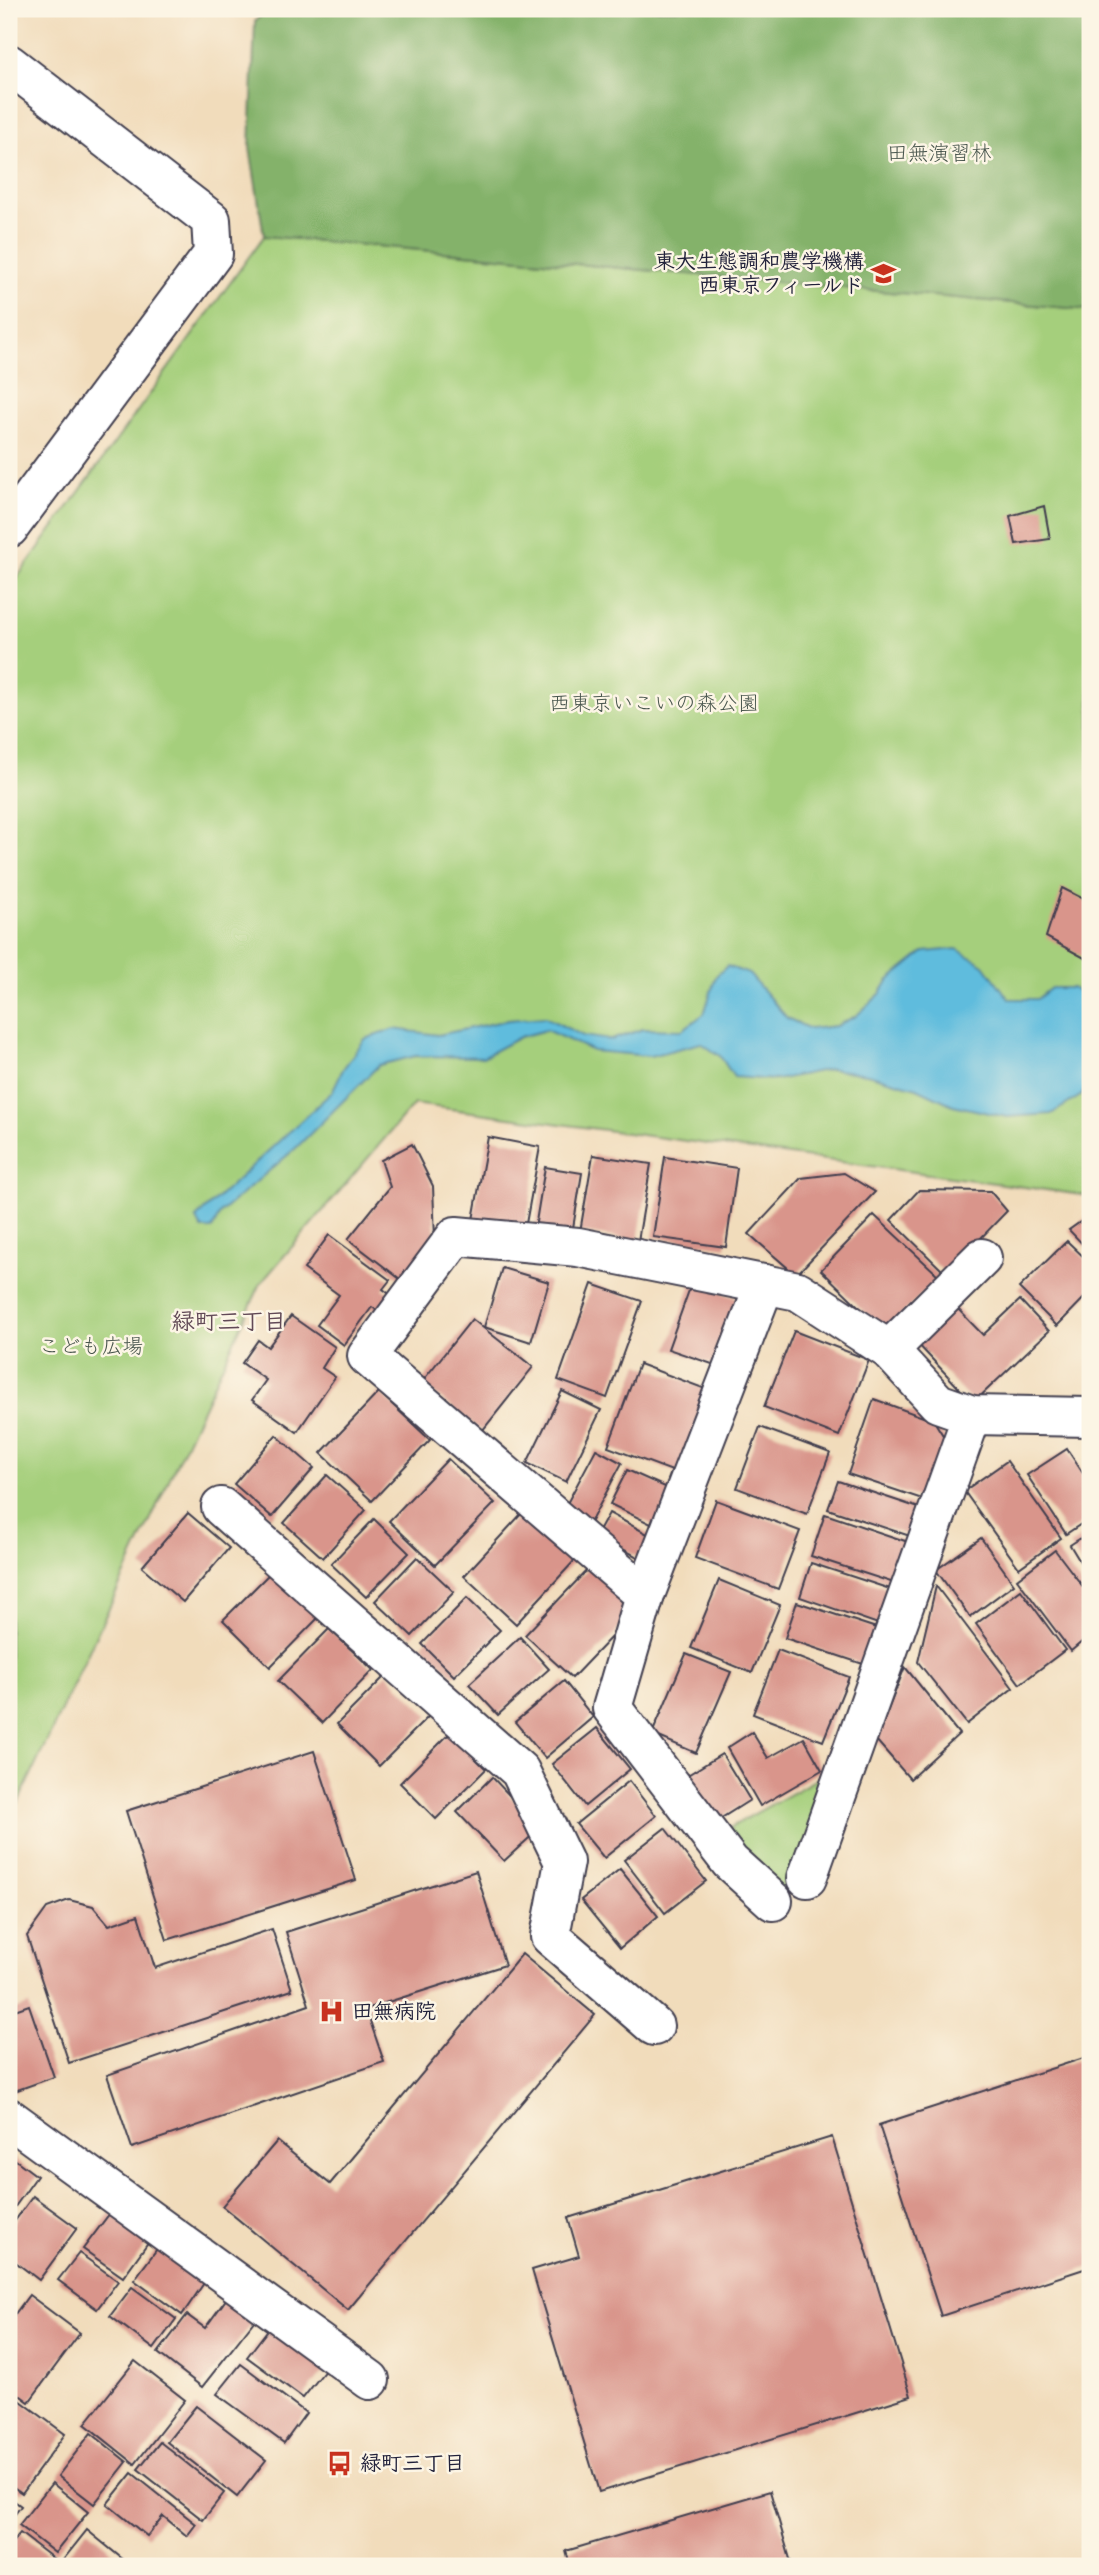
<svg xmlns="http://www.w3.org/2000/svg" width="1099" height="2575" viewBox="0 0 1099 2575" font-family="'Comic Neue','Klee One',sans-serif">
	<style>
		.green { fill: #a5cf7b; stroke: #64785b; stroke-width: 2 }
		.forest { fill: #84b26b; stroke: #536a53; stroke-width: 2 }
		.water { fill: #5fbcdd; stroke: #406f8c; stroke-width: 2 }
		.building { fill: #d9958b }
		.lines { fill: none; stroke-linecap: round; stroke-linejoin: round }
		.minor-casing { stroke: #413e4e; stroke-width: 42 }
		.minor { stroke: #fff; stroke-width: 38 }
		.labels { text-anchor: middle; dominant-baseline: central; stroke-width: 5; stroke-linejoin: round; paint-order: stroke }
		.park-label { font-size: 21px; fill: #49564e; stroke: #fcf5e5 }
		.poi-label { font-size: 21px; font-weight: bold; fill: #22223b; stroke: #fcf5e5; text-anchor: start }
		.neighbourhood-label { font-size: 23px; font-weight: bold; fill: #624a57; stroke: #fcf5e5 }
	</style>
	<rect width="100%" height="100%" fill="#fcf5e5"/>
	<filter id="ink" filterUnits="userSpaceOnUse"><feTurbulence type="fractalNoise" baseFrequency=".0143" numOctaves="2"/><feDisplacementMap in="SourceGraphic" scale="14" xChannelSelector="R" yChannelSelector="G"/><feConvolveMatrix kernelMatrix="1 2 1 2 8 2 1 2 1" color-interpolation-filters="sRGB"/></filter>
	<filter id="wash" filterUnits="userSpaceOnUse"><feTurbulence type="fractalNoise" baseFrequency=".00686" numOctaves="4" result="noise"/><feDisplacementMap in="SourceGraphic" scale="28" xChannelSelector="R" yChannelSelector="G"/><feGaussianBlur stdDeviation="1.57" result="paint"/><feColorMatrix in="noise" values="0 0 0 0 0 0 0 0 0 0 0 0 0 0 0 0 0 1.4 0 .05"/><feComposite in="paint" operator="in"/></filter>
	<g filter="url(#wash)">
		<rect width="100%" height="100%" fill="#f1dcbb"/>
		<g class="green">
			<path d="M 264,236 L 1090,310 L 1090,1196 L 414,1104 L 261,1283 L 9,1822 L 9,589 Z"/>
			<path d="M 840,1766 L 802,1874 L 773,1894 L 717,1835 Z"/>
		</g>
		<path class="forest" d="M 269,9 L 1090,9 L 1090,310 L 264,236 L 250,148 L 255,21 Z"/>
		<path class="water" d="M 957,949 L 984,965 L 1009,999 L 1037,999 L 1051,988 L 1072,988 L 1090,999 L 1090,1080 L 1082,1095 L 1051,1114 L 1007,1117 L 953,1105 L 917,1088 L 867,1074 L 830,1069 L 776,1080 L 734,1077 L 720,1056 L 701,1043 L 650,1056 L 593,1051 L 546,1030 L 520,1037 L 483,1057 L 416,1056 L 379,1065 L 297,1147 L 221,1212 L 212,1229 L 202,1229 L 196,1218 L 332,1092 L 343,1069 L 365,1039 L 394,1029 L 438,1035 L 508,1020 L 545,1017 L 583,1036 L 611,1040 L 643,1029 L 682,1030 L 704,1014 L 716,976 L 727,966 L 749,974 L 787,1018 L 810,1029 L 836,1026 L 856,1016 L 880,994 L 888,981 L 924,952 Z"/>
		<g id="blocks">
			<g class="building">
				<path d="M 1044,506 L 1050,539 L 1016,544 L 1010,516 Z"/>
				<path d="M 1062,888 L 1090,902 L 1090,961 L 1046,937 Z"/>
				<path d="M 488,1137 L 540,1147 L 525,1229 L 473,1220 Z"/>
				<path d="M 412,1144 L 433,1186 L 435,1240 L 404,1282 L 348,1239 L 390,1187 L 381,1160 Z"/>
				<path d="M 593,1155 L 651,1164 L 638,1241 L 580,1232 Z"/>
				<path d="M 665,1157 L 737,1168 L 726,1247 L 653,1237 Z"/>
				<path d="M 545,1167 L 582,1173 L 572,1234 L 535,1228 Z"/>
				<path d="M 844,1173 L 875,1192 L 796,1275 L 749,1234 L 801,1178 Z"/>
				<path d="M 919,1190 L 990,1191 L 1007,1211 L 946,1274 L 891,1220 Z"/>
				<path d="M 874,1215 L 939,1276 L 885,1332 L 821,1270 Z"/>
				<path d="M 1090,1215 L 1090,1252 L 1069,1230 Z"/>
				<path d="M 329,1235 L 390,1280 L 383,1289 L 397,1300 L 385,1316 L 372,1307 L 344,1345 L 317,1325 L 339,1295 L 304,1269 Z"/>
				<path d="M 1067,1241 L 1090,1263 L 1090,1292 L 1057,1326 L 1019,1288 Z"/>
				<path d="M 502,1268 L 549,1282 L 531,1342 L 484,1327 Z"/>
				<path d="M 692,1282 L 742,1300 L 718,1366 L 668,1349 Z"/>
				<path d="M 592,1284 L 642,1301 L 607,1398 L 558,1380 Z"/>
				<path d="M 1020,1300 L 1049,1331 L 973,1403 L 916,1342 L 954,1305 L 983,1335 Z"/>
				<path d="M 291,1316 L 335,1347 L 322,1368 L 335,1377 L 297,1432 L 252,1400 L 266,1380 L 242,1363 L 258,1340 L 268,1347 Z"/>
				<path d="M 472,1319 L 533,1367 L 482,1431 L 421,1383 Z"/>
				<path d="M 794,1331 L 869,1360 L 839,1436 L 764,1407 Z"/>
				<path d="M 639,1364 L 711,1391 L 680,1474 L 608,1447 Z"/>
				<path d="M 562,1391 L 601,1410 L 566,1482 L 527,1463 Z"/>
				<path d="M 379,1392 L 430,1440 L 372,1501 L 321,1453 Z"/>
				<path d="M 874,1399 L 934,1421 L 949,1445 L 931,1502 L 848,1474 Z"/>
				<path d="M 760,1427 L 830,1453 L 807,1514 L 737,1488 Z"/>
				<path d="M 276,1435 L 314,1468 L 272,1517 L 234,1484 Z"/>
				<path d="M 596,1449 L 622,1463 L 590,1523 L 564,1509 Z"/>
				<path d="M 1067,1449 L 1090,1484 L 1090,1518 L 1066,1534 L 1027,1475 Z"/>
				<path d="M 448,1459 L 495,1503 L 435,1565 L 389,1521 Z"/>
				<path d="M 1007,1461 L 1061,1538 L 1019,1568 L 964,1491 Z"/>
				<path d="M 627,1470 L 672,1490 L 655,1526 L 610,1504 Z"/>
				<path d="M 327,1475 L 366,1510 L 323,1558 L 284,1523 Z"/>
				<path d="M 838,1481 L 922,1509 L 913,1537 L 828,1509 Z"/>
				<path d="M 716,1500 L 800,1531 L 778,1589 L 695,1558 Z"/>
				<path d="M 523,1512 L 575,1560 L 516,1624 L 464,1576 Z"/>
				<path d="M 188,1513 L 229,1548 L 183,1602 L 142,1567 Z"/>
				<path d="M 609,1513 L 653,1537 L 641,1559 L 597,1535 Z"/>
				<path d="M 825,1514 L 911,1543 L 897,1584 L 811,1556 Z"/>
				<path d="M 374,1519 L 409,1553 L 366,1597 L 331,1564 Z"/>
				<path d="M 1090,1532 L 1090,1578 L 1070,1545 Z"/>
				<path d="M 981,1538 L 1014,1584 L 970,1617 L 936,1570 Z"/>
				<path d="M 1055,1550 L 1090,1596 L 1090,1635 L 1071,1651 L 1017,1579 Z"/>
				<path d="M 417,1557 L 454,1592 L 412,1636 L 375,1601 Z"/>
				<path d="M 811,1563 L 890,1589 L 878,1624 L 800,1597 Z"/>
				<path d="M 590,1567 L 636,1611 L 572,1678 L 525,1635 Z"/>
				<path d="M 274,1569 L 321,1615 L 270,1667 L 223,1620 Z"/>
				<path d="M 719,1580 L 780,1605 L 752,1673 L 691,1648 Z"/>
				<path d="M 936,1586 L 1013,1688 L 967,1724 L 918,1662 Z"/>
				<path d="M 1021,1590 L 1065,1650 L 1020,1684 L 976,1624 Z"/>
				<path d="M 467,1598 L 500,1630 L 454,1676 L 422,1644 Z"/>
				<path d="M 797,1602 L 876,1628 L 863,1664 L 785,1638 Z"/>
				<path d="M 329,1629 L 373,1670 L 322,1723 L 278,1681 Z"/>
				<path d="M 520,1637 L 549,1669 L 498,1715 L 469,1684 Z"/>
				<path d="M 778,1650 L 849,1677 L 823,1741 L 753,1714 Z"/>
				<path d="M 686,1654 L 731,1672 L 696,1753 L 652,1734 Z"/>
				<path d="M 905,1667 L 959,1734 L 910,1779 L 876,1740 Z"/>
				<path d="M 387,1674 L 429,1716 L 379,1766 L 337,1724 Z"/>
				<path d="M 564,1681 L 593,1717 L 545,1758 L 515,1722 Z"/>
				<path d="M 597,1728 L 630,1769 L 585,1806 L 552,1764 Z"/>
				<path d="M 752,1732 L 768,1758 L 804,1738 L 822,1770 L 760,1806 L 727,1748 Z"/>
				<path d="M 450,1733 L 486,1769 L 436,1819 L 400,1783 Z"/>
				<path d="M 314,1751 L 356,1880 L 167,1940 L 126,1811 Z"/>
				<path d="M 722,1754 L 750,1800 L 715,1822 L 686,1776 Z"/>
				<path d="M 492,1777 L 540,1828 L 504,1861 L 457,1812 Z"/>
				<path d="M 629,1781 L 656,1816 L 604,1858 L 576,1824 Z"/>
				<path d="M 665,1828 L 706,1881 L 665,1913 L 624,1860 Z"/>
				<path d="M 620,1869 L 658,1916 L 620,1948 L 581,1900 Z"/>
				<path d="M 476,1871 L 505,1965 L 366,2009 L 384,2062 L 132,2148 L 107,2075 L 309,2005 L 286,1932 Z"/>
				<path d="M 69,1900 L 93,1906 L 109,1925 L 138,1915 L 155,1968 L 272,1929 L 292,1990 L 69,2063 L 27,1936 L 47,1908 Z"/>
				<path d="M 522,1954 L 595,2015 L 348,2310 L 222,2206 L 277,2141 L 330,2184 Z"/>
				<path d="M 29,2005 L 54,2077 L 9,2093 L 9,2012 Z"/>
				<path d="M 1090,2056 L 1090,2267 L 941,2316 L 879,2125 Z"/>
				<path d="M 832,2137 L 911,2396 L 599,2492 L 532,2270 L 579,2256 L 568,2218 Z"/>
				<path d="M 9,2155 L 37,2176 L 9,2215 Z"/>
				<path d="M 33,2196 L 77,2228 L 39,2280 L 9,2257 L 9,2229 Z"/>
				<path d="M 110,2213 L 149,2241 L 123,2277 L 83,2249 Z"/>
				<path d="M 157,2249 L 204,2283 L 182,2315 L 134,2280 Z"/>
				<path d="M 79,2253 L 118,2281 L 97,2309 L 58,2280 Z"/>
				<path d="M 132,2287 L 176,2319 L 154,2349 L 110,2316 Z"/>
				<path d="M 230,2294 L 258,2316 L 202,2387 L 158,2353 L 187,2315 L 205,2328 Z"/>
				<path d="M 29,2295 L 80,2333 L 29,2402 L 9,2387 L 9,2322 Z"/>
				<path d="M 270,2327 L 326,2369 L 303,2398 L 247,2357 Z"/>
				<path d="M 135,2361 L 185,2400 L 135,2464 L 85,2424 Z"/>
				<path d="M 241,2364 L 306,2413 L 284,2443 L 217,2394 Z"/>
				<path d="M 17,2398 L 65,2434 L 22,2493 L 9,2484 L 9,2409 Z"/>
				<path d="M 196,2406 L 266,2460 L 237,2497 L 167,2442 Z"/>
				<path d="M 91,2433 L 127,2462 L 94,2504 L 58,2476 Z"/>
				<path d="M 160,2442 L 224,2493 L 203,2520 L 138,2469 Z"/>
				<path d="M 132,2473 L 196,2524 L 187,2536 L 163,2516 L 147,2536 L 107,2504 Z"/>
				<path d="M 52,2483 L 88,2512 L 55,2553 L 19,2525 Z"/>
				<path d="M 770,2491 L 792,2566 L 570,2566 L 566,2551 Z"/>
				<path d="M 9,2497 L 21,2506 L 9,2522 Z"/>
				<path d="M 87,2530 L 125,2561 L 121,2566 L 71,2566 L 63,2560 Z"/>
				<path d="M 20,2533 L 63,2566 L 9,2566 L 9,2546 Z"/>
			</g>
		</g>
	</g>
	<g filter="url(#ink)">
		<use href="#blocks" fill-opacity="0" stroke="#413e4e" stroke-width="2"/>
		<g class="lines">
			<defs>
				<g id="minor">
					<path d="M 9,64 L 211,220 L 213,254 L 9,528"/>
					<path d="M 889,1350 L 982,1258"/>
					<path d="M 221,1507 L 520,1771 L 564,1862 L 550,1936 L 654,2026"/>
					<path d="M 645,1595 L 765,1284"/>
					<path d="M 807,1878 L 972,1415"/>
					<path d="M 773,1901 L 730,1862 L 612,1708 L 645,1595 L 367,1356 L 456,1236 L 578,1247 L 798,1291 L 889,1350 L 938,1403 L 972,1415 L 1090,1417"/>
					<path d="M 9,2118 L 370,2380"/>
				</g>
			</defs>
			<use href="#minor" class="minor-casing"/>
			<use href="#minor" class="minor"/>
		</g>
	</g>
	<defs>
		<symbol id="university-bare" viewBox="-9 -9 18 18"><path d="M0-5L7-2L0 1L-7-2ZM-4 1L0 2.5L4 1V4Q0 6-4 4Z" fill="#c8321e" stroke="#fcf5e5" stroke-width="2.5" paint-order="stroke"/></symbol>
		<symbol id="hospital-bare" viewBox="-9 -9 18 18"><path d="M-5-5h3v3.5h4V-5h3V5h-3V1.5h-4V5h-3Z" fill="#c8321e" stroke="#fcf5e5" stroke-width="2.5" paint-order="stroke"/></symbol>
		<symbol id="bus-bare" viewBox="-9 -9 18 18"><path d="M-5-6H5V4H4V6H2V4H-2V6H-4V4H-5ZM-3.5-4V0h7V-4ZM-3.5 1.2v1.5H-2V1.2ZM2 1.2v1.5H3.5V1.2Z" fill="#c8321e" stroke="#fcf5e5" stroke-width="2.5" paint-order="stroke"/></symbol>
	</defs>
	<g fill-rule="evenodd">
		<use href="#university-bare" x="866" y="256" width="35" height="35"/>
		<use href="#hospital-bare" x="314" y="1994" width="35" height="35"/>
		<use href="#bus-bare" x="322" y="2446" width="35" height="35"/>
	</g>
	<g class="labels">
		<g class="park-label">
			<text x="939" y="153">田無演習林</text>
			<text x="654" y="703">西東京いこいの森公園</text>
			<text x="91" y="1346">こども広場</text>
		</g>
		<g class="poi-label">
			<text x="864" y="261" text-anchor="end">東大生態調和農学機構<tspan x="864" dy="24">西東京フィールド</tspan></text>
			<text x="352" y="2011">田無病院</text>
			<text x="360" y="2463">緑町三丁目</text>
		</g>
		<g class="neighbourhood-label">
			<text x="229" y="1321">緑町三丁目</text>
		</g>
	</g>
	<rect width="1099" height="2575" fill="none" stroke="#fcf5e5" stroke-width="35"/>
</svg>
